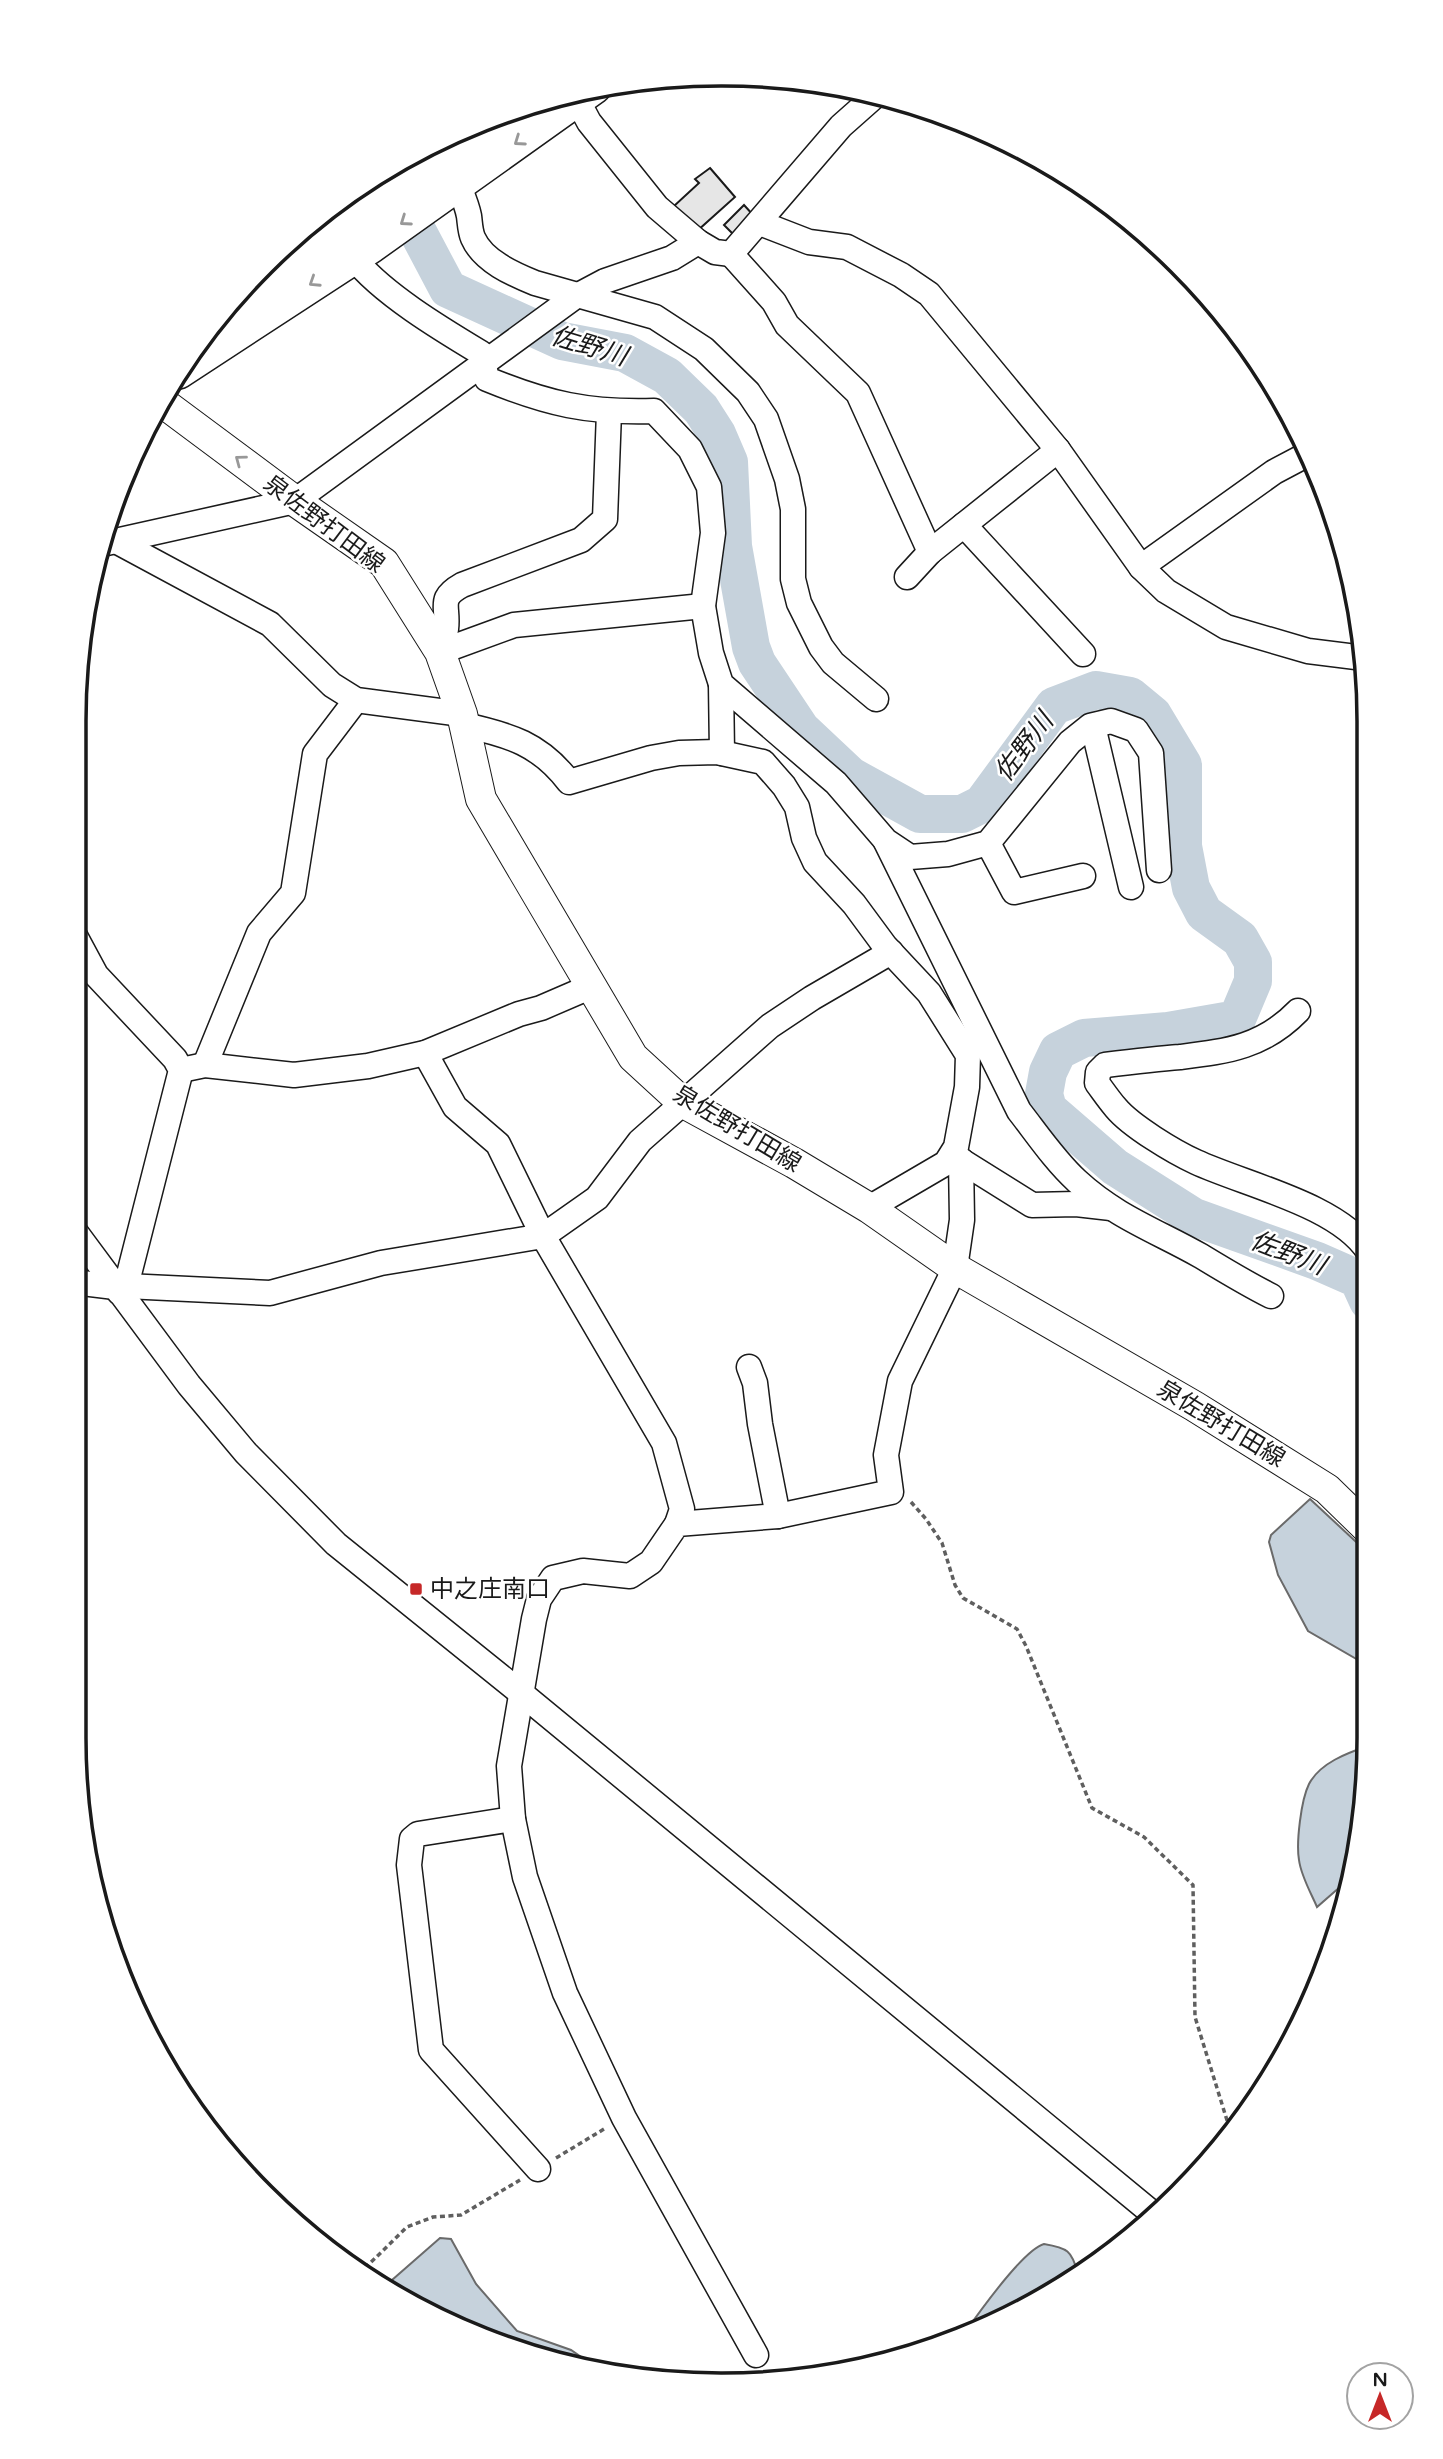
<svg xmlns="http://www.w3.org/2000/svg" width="1443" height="2459" viewBox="0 0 1443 2459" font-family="'Varela Round','Noto Sans JP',sans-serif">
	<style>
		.water { fill: #c6d2dc; stroke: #6a6a6a; stroke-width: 2 }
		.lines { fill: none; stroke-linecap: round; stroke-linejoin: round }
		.river { stroke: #c6d2dc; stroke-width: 38 }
		.building { fill: #e6e6e6; stroke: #1a1a1a; stroke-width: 2 }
		.minor-casing { stroke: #1a1a1a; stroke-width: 27 }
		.major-casing { stroke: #1a1a1a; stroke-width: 32 }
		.highway-casing { stroke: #1a1a1a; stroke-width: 38 }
		.path { stroke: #5f5f5f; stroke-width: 3.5; stroke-dasharray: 5 3.5; stroke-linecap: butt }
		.minor { stroke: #fff; stroke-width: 24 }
		.major { stroke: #fff; stroke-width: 30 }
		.highway { stroke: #fff; stroke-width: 35 }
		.oneway { stroke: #989898 }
		.poi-dot { fill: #c62828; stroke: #fff; stroke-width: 2.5 }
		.labels { text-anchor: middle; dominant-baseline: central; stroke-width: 5; stroke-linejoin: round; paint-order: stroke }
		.street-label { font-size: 24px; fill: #1a1a1a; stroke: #fff }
		.poi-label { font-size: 24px; fill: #1a1a1a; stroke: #fff; text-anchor: start }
		.water-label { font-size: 26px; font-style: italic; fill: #1a1a1a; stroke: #fff }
		.rim { fill: none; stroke: #1a1a1a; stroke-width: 3.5 }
	</style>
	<rect width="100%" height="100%" fill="#fff"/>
	<g class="water">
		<path d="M 1310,1499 L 1368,1553 L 1368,1673 L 1358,1660 L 1308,1631 L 1278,1575 L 1269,1542 L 1271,1535 Z"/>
		<path d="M 1368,1746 L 1368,1780 L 1348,1880 L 1317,1907 C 1311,1893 1301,1876 1299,1860 C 1296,1843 1301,1800 1309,1784 C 1320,1763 1347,1753 1368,1746 Z"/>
		<path d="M 440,2238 L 451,2239 L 476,2284 L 517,2331 L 571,2350 L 597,2368 L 553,2363 L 384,2287 Z"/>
		<path d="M 1044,2244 C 1067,2248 1072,2250 1078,2274 L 969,2336 L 961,2338 C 975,2318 1023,2250 1044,2244 Z"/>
	</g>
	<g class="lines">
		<path class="river" d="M 385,170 L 448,289 L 562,341 L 625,353 L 667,376 L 701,409 L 717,434 L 729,462 L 733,546 L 751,647 L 757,663 L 801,729 L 851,776 L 920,814 L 962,814 L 982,804 L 1054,706 L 1096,690 L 1130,696 L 1153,715 L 1183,765 L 1183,846 L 1191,888 L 1204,913 L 1240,939 L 1253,962 L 1253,981 L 1237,1019 L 1168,1031 L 1084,1038 L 1058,1051 L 1048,1072 L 1044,1094 L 1048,1109 L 1115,1167 L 1194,1217 L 1317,1261 L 1358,1279 L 1368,1301"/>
	</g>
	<g class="building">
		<path d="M 710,168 L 735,197 L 697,231 L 674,206 L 699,183 L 695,179 Z"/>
		<path d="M 744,205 L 754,216 L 734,235 L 724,225 Z"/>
	</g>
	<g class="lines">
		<defs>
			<g id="minor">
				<path d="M 573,92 L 589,122 L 657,207 L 698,242 L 715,252 L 731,254 L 841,126 L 876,95"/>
				<path d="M 458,184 C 462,194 467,205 469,216 C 470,223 470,231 473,238 C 483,261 513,274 535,283 L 655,317 L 704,349 L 748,392 L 766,419 L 787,479 L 793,509 L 793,579 L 799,603 L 821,647 L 833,663 L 876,699"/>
				<path d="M 760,223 L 809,242 L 847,247 L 901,275 L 929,294 L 1058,450 L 1141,567 L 1166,591 L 1226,627 L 1308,651 L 1364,658"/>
				<path d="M 731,254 L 774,302 L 787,325 L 858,393 L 930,552"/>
				<path d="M 353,257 C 381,293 441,329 481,353 L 487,379 C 548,404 588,413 654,411 L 690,449 L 709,487 L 713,533 L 703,606 L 711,653 L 721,684 L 836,783 L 886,841 L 910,857 L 948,854 L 988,843 L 1070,742 L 1090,726 L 1111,721 L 1136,730 L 1151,753 L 1159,870"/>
				<path d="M 964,525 L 1083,654"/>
				<path d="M 116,541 L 270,624 L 332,685 L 356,700 L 462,714"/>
				<path d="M 102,544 L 295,501 L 573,298 L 605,281 L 672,258 L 698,242"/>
				<path d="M 1141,567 L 1274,472 L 1308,454"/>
				<path d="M 907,577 L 930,552 L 1058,450"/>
				<path d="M 440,652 C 442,645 445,637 446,629 C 449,606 437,599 462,585 L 581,540 L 605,519 L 609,412"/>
				<path d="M 440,652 L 514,625 L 703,606"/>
				<path d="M 721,684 L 722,753"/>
				<path d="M 464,725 C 510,735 540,744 569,782 L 651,758 L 679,753 L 717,752 L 763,762 L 784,786 L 797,807 L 804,838 L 815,862 L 854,904 L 885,946 L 929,993 L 968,1055 L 967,1087 L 956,1147 L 946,1163 L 869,1208"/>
				<path d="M 1093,726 L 1131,887"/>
				<path d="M 886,842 L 1019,1111 C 1037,1134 1055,1161 1077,1181 C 1116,1217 1157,1231 1201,1256 C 1224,1270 1247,1284 1271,1296"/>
				<path d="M 988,843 L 1014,892 L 1083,876"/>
				<path d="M 75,936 L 96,975 L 175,1059 L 181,1070 L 126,1286"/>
				<path d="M 1298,1011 C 1263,1047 1228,1051 1180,1057 C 1155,1059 1130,1062 1105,1065 L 1098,1072 L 1097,1083 C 1103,1091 1109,1100 1116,1108 C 1131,1126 1174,1152 1196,1162 C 1246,1185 1338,1205 1368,1251"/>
				<path d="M 425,1053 L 455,1107 L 498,1144 L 543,1236 L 597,1198 L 640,1141 L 770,1026 L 812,998 L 891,952"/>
				<path d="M 205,1065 L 259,933 L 293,893 L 315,754 L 356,700"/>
				<path d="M 181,1070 L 205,1065 L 294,1075 L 368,1066 L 425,1053 L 519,1014 L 541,1008 L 592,986"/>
				<path d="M 952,1155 L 1032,1205 L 1076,1204 L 1111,1208"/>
				<path d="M 74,1230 L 189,1385 L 246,1453 L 336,1544 L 521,1693 L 1152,2213"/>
				<path d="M 74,1282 L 115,1287"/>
				<path d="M 119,1292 L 126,1286 L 270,1293 L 381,1263 L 543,1236 L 664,1443 L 682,1509 L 677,1524"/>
				<path d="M 749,1367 L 755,1383 L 760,1424 L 778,1516"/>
				<path d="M 513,1819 L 418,1834 L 412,1839 L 409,1865 L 431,2050 L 538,2169"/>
				<path d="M 756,2355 L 624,2118 L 565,1993 L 525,1877 L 513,1819 L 509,1766 L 534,1619 L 539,1599 L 553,1578 L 583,1571 L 630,1576 L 651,1562 L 677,1524 L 778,1516 L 891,1492 L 886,1455 L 900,1381 L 955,1268 L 962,1220 L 961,1160"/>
			</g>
			<path id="major" d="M 162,402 L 295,501 L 384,563 L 440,652 L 462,714 L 481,799 L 633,1057 L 682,1102 L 794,1163 L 869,1208 L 955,1268 L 1194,1406 L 1327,1489 L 1368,1529"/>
			<g id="highway">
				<path d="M 237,296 L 513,111"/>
				<path d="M 178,371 L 371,245 L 594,86"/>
			</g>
		</defs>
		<use href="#minor" class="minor-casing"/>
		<use href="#major" class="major-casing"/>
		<use href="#highway" class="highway-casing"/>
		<g class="path">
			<path d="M 911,1502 L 926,1519 L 942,1543 L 955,1585 L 963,1598 L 1017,1629 L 1026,1646 L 1092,1808 L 1144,1837 L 1193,1885 L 1195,2017 L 1230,2130"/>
			<path d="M 556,2158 L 604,2129"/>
			<path d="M 359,2274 L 407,2227 L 433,2217 L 461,2215 L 520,2180"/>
		</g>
		<use href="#minor" class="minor"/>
		<use href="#major" class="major"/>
		<use href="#highway" class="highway"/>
	</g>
	<defs><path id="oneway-chevron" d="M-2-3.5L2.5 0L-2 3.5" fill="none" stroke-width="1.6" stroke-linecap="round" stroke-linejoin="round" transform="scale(1.75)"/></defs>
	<g class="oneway">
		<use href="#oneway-chevron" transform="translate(519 141) rotate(145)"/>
		<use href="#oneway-chevron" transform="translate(405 221) rotate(145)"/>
		<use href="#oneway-chevron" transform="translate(314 282) rotate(147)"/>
		<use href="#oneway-chevron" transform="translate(240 460) rotate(-143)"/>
	</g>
	<rect class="poi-dot" x="409" y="1582" width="14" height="14" rx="3.5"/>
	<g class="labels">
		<g class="street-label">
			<text transform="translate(324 524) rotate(37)">泉佐野打田線</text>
			<text transform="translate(737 1129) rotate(31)">泉佐野打田線</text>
			<text transform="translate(1221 1424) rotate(31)">泉佐野打田線</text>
		</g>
		<g class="poi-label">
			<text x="430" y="1589">中之庄南口</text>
		</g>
		<g class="water-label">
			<text transform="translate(589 346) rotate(17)">佐野川</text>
			<text transform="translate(1024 747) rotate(-53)">佐野川</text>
			<text transform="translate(1288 1253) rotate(21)">佐野川</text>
		</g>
	</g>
	<path d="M0 0H1443V2459H0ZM721 86H722A635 635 0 0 1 1357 721V1738A635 635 0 0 1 722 2373H721A635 635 0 0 1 86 1738V721A635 635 0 0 1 721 86Z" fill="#fff" fill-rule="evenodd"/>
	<path class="rim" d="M721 86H722A635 635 0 0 1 1357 721V1738A635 635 0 0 1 722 2373H721A635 635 0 0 1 86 1738V721A635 635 0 0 1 721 86Z"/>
	<g transform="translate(1380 2396)"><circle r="33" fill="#ffffff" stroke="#a3a3a3" stroke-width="2"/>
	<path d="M0-5L12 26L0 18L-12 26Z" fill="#c62828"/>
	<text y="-10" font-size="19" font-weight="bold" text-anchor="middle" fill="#1a1a1a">N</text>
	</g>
</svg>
